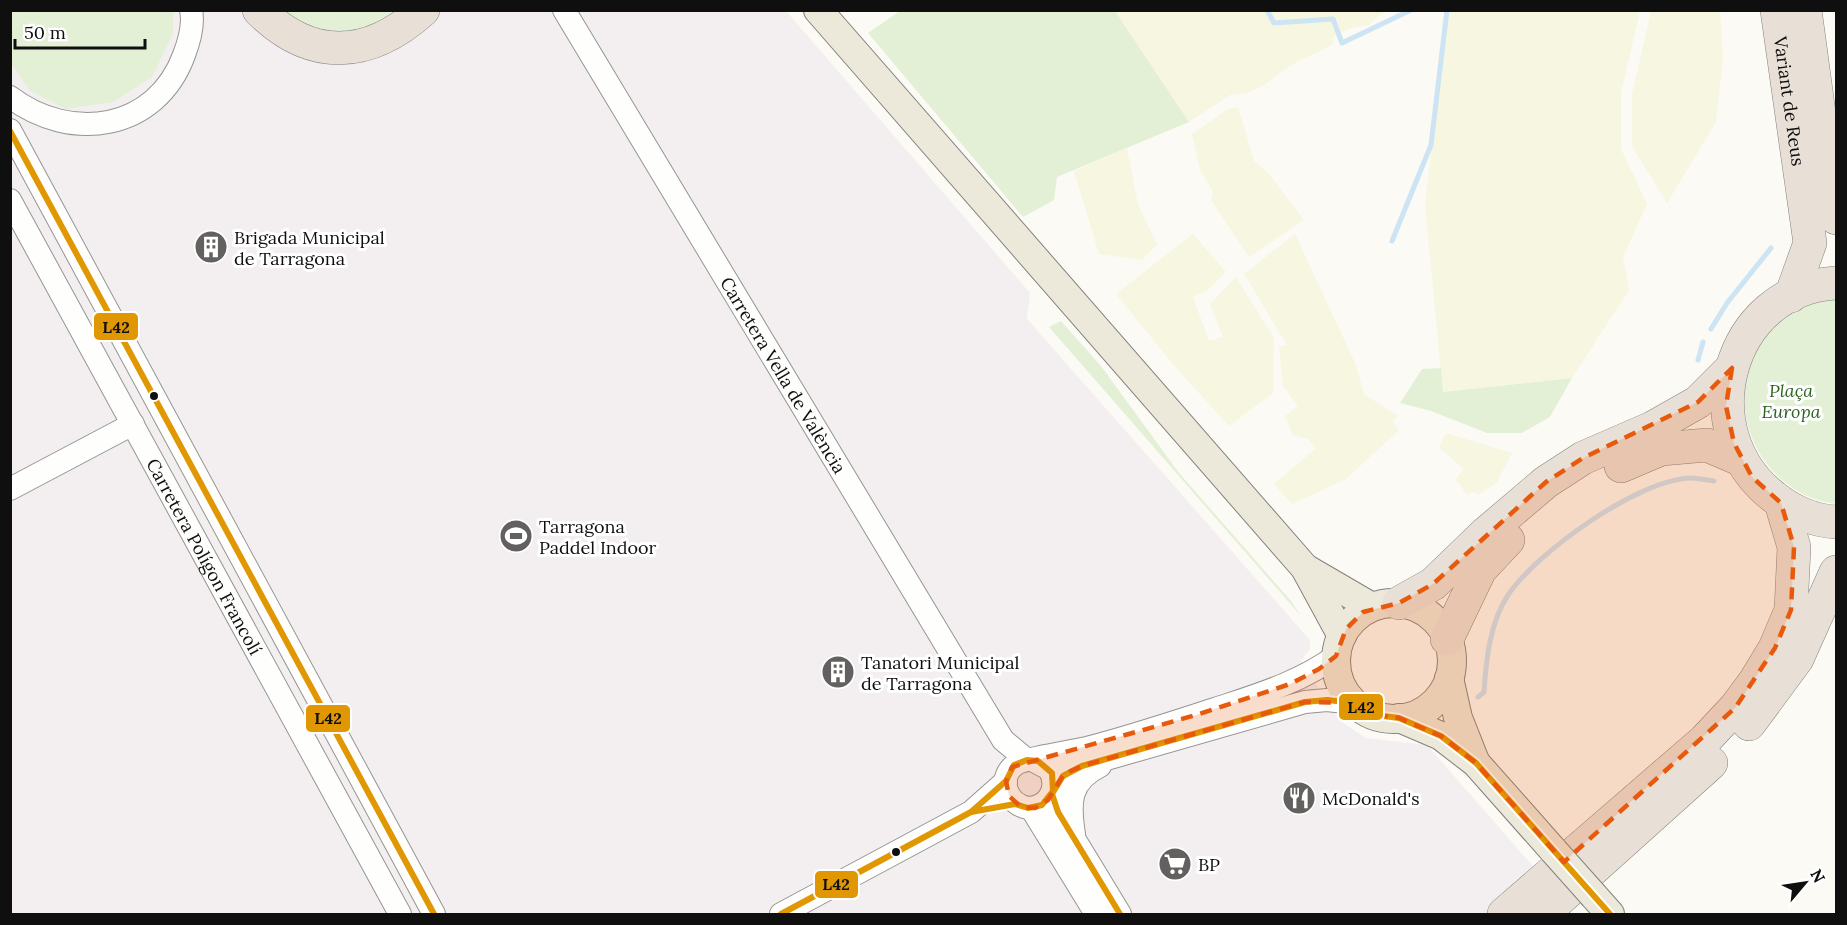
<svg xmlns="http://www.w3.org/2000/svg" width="1847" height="925" viewBox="0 0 1847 925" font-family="Lora,serif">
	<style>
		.industrial { fill: #f3eef0 }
		.farmland { fill: #f7f6e1 }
		.green { fill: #e4f0d5 }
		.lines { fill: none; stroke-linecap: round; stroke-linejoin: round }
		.stream { stroke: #cce4f4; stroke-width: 5 }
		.minor-casing { stroke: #959592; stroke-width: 24 }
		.major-casing { stroke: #83827f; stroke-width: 30 }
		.highway-casing { stroke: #83827f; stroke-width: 34 }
		.minor { stroke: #fefefd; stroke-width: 22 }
		.major { stroke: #ece8da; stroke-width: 28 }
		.highway { stroke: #e8e0d7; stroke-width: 33 }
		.major-bridge-casing { stroke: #83827f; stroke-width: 30; stroke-linecap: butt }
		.major-bridge { stroke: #ece8da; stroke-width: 28 }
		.bus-1-casing { stroke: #fff; stroke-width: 10 }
		.bus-1 { stroke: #e09702; stroke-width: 6 }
		.marked { fill: #e8590c; fill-opacity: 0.2; stroke: #e8590c; stroke-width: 4.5; stroke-dasharray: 12 8; stroke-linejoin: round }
		.bus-dot { fill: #0f0f0f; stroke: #fff; stroke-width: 2 }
		.labels { text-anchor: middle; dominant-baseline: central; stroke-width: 6; stroke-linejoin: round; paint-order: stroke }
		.street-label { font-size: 18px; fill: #0f0f0f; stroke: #fff }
		.poi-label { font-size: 18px; fill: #0f0f0f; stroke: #fff; text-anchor: start }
		.park-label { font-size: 18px; font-style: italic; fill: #2d6421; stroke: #fff }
		.line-badge { stroke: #fff; stroke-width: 2 }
		.pale-badge-label { font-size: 16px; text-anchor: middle; font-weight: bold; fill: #111 }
	</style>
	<rect width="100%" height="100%" fill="#fbfaf4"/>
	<path class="industrial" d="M 10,11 L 786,11 L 1030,293 L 1027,319 L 1310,640 L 1310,649 L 1301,660 L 1340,721 L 1366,738 L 1427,745 L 1572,911 L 1569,914 L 11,914 Z"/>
	<g class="farmland">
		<path d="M 1115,11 L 1385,11 L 1368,25 L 1351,28 L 1334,36 L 1332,45 L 1293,64 L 1264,85 L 1250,92 L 1230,95 L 1189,122 Z"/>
		<path d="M 1448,11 L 1640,11 L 1621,93 L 1621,149 L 1647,204 L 1623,257 L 1629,290 L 1572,378 L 1443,392 L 1425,205 Z"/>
		<path d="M 1651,11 L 1720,11 L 1723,59 L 1716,122 L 1667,203 L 1632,146 L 1632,95 Z"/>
		<path d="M 1238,107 L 1254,161 L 1269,174 L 1304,220 L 1249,257 L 1211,200 L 1213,191 L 1200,170 L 1192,134 L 1228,109 Z"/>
		<path d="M 1127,148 L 1138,205 L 1157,244 L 1142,260 L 1099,254 L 1074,171 Z"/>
		<path d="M 1193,234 L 1226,272 L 1209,289 L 1193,297 L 1209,341 L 1223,337 L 1210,304 L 1236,277 L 1274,338 L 1273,393 L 1229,426 L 1176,368 L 1116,294 Z"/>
		<path d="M 1295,234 L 1356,365 L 1364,394 L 1398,416 L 1392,421 L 1399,430 L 1346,479 L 1292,504 L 1274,484 L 1316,448 L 1308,439 L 1293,435 L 1285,416 L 1298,406 L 1283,386 L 1279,347 L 1287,345 L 1244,274 Z"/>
		<path d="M 1446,433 L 1512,453 L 1497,482 L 1478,495 L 1473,492 L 1467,495 L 1456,479 L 1464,469 L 1439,447 Z"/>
	</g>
	<g class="green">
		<path d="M 10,11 L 173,11 L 173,34 L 152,77 L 113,102 L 66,109 L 30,91 L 11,63 Z"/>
		<path d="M 282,11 L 393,11 C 372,28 344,35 316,29 C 305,26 292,16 282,11 Z"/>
		<path d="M 900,11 L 1115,11 L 1189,122 L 1057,177 L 1054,200 L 1023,217 L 868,33 Z"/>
		<path d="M 1836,298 L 1836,504 C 1743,491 1710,370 1789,315 C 1804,305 1820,302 1836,298 Z"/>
		<path d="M 1061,321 L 1101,366 L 1179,473 L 1291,601 L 1301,616 L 1049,327 Z"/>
		<path d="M 1441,368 L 1443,392 L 1572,378 L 1550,417 L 1522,433 L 1487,433 L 1431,411 L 1400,403 L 1422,369 Z"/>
	</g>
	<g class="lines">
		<g class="stream">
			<path d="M 1267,10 L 1274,23 L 1333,19 L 1342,43 L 1411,10"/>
			<path d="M 1392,241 L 1431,145 L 1447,10"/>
			<path d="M 1711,329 L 1727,303 L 1771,248"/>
			<path d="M 1698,360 L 1703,342"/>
			<path d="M 1478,697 L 1484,692 C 1486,660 1490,622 1508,595 C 1537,552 1639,479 1691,478 C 1698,478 1706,480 1714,481"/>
		</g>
		<defs>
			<g id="minor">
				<path id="s1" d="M 564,10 L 1003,740 L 1027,760"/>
				<path d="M 10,97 C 71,143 156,131 184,55 C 189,42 194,24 191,10"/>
				<path d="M 10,130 L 434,914"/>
				<path id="s2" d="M 10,200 L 400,914"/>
				<path d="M 10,489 L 133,424"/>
				<path d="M 1032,760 L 1049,769 C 1060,787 1049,807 1028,808 C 1007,804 996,778 1016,764 C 1023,759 1074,751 1087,748 C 1130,737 1172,723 1215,709 C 1257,695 1299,683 1336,656"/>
				<path d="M 1054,784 L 1064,774 L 1082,766 L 1305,702 L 1327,700 L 1354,703"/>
				<path d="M 1052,794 L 1058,812 L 1120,914"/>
				<path d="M 1031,808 L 1096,914"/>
				<path d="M 1074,834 C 1069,803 1069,781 1100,766"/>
				<path d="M 781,914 L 971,812 L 1006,781"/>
			</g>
			<g id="major">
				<path d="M 818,10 L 1305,568 L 1342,636"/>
				<path d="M 1305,568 L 1372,607"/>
				<circle cx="1394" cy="661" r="58"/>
				<path d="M 1449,678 L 1458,718 L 1475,761"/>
				<path d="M 1399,718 L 1441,736 L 1476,763 L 1553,850"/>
				<path d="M 1594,896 L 1610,914"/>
			</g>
			<g id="highway">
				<path d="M 259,10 C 312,63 370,58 423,10"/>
				<path id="s3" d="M 1777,10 L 1810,243 L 1791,296"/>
				<path d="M 1805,10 L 1825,157 L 1836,218"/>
				<path d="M 1836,283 C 1727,289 1689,432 1774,497 C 1791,511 1814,521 1836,522"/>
				<path d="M 1621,466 L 1661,449 L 1707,445 L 1742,460"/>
				<path d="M 1399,603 L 1433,584 L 1486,533 L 1546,482 L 1583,458 L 1652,428 L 1698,402 L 1732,368"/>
				<path d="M 1447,639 L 1480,570 L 1508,540"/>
				<path d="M 1749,724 L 1797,659 L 1836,572"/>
				<path d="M 1504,914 L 1705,740 L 1735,708 L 1755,681 L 1775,648 L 1791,610 L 1794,547 L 1781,503"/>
				<path d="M 1543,914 L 1711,763"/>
			</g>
		</defs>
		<use href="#minor" class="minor-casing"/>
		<use href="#major" class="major-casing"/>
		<use href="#highway" class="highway-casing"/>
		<use href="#minor" class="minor"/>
		<use href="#major" class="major"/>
		<use href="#highway" class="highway"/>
		<defs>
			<path id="major-bridge" d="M 1553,850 L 1594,896"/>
		</defs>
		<use href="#major-bridge" class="major-bridge-casing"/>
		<use href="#major-bridge" class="major-bridge"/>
		<defs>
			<g id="bus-1">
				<path d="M 10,131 L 434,914"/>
				<path d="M 1027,760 L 1038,761 L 1052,773 L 1053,791 L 1042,805 L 1028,808 L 1015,804 L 971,812 L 1006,781 L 1014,765 Z"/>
				<path d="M 1052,794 L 1063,776 L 1082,766 L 1305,702 L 1327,700 L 1354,703 L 1375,715 L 1399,718 L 1441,736 L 1476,763 L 1610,914"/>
				<path d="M 1052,794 L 1058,812 L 1120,914"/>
				<path d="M 781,914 L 971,812"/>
			</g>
		</defs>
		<use href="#bus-1" class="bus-1-casing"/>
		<use href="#bus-1" class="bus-1"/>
	</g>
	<path class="marked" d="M 1732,368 L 1726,406 L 1734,443 L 1752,477 L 1781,503 L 1794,547 L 1791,610 L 1775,648 L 1735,708 L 1564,862 L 1476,763 L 1441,736 L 1399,718 L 1375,715 L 1354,703 L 1305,702 L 1082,766 L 1064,774 L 1048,800 L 1035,808 L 1021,807 L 1009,796 L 1006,781 L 1012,767 L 1196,715 L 1290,684 L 1319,669 L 1336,656 L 1346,629 L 1363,612 L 1399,603 L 1433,584 L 1546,482 L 1583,458 L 1698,402 Z"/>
	<defs>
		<symbol id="building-disc" viewBox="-11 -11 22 22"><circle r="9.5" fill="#62615f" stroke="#fff"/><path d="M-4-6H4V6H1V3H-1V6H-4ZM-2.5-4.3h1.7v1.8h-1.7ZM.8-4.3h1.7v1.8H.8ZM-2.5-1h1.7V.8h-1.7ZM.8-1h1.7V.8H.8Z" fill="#fff"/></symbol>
		<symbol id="stadium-disc" viewBox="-11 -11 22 22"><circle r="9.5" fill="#62615f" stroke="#fff"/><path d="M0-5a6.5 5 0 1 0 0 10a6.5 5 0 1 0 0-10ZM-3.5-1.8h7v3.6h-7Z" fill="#fff"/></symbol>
		<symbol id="restaurant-disc" viewBox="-11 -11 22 22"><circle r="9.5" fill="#62615f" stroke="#fff"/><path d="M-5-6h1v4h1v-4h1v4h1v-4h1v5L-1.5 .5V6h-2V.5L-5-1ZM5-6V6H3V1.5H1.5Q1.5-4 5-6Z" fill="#fff"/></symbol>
		<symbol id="supermarket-disc" viewBox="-11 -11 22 22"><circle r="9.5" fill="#62615f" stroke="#fff"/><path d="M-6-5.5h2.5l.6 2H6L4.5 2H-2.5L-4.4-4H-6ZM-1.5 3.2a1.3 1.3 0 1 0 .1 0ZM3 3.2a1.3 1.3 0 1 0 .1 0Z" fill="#fff"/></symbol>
	</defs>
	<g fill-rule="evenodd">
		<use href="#building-disc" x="192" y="228" width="38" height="38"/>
		<use href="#stadium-disc" x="497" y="517" width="38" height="38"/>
		<use href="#building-disc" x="819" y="653" width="38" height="38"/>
		<use href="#restaurant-disc" x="1280" y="779" width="38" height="38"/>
		<use href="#supermarket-disc" x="1156" y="845" width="38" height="38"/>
	</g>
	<g class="bus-dot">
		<circle cx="154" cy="396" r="5"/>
		<circle cx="896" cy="852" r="5"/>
	</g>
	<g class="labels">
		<g class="street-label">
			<text stroke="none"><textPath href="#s3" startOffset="92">Variant de Reus</textPath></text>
			<text stroke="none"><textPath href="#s1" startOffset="426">Carretera Vella de València</textPath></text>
			<text stroke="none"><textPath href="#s2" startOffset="406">Carretera Polígon Francolí</textPath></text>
		</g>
		<g class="poi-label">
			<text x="234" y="237">Brigada Municipal<tspan x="234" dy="21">de Tarragona</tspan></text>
			<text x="539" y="526">Tarragona<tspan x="539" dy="21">Paddel Indoor</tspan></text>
			<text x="861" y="662">Tanatori Municipal<tspan x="861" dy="21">de Tarragona</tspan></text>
			<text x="1322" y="798">McDonald's</text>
			<text x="1198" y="864">BP</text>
		</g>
		<g class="park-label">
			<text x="1791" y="390">Plaça<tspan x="1791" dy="21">Europa</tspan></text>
		</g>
	</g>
	<g class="line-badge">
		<rect x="93" y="312" width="46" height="29" rx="6" fill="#e09702"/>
		<rect x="1338" y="693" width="46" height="28" rx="6" fill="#e09702"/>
		<rect x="305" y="704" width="46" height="29" rx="6" fill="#e09702"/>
		<rect x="814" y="870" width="45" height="29" rx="6" fill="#e09702"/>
	</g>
	<g class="pale-badge-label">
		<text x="116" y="333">L42</text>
		<text x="1361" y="713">L42</text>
		<text x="328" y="724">L42</text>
		<text x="836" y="890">L42</text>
	</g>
	<rect width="1847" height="925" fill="none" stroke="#0f0f0f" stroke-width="24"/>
	<g transform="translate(1805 883) rotate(61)" stroke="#ffffff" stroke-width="4.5" paint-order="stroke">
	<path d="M0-4.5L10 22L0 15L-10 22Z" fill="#0f0f0f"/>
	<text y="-9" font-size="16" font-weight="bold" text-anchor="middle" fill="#0f0f0f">N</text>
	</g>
	<path d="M15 39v9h130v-9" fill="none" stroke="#0f0f0f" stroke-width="3"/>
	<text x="24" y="39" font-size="18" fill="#0f0f0f" stroke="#ffffff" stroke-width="4.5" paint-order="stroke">50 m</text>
</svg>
